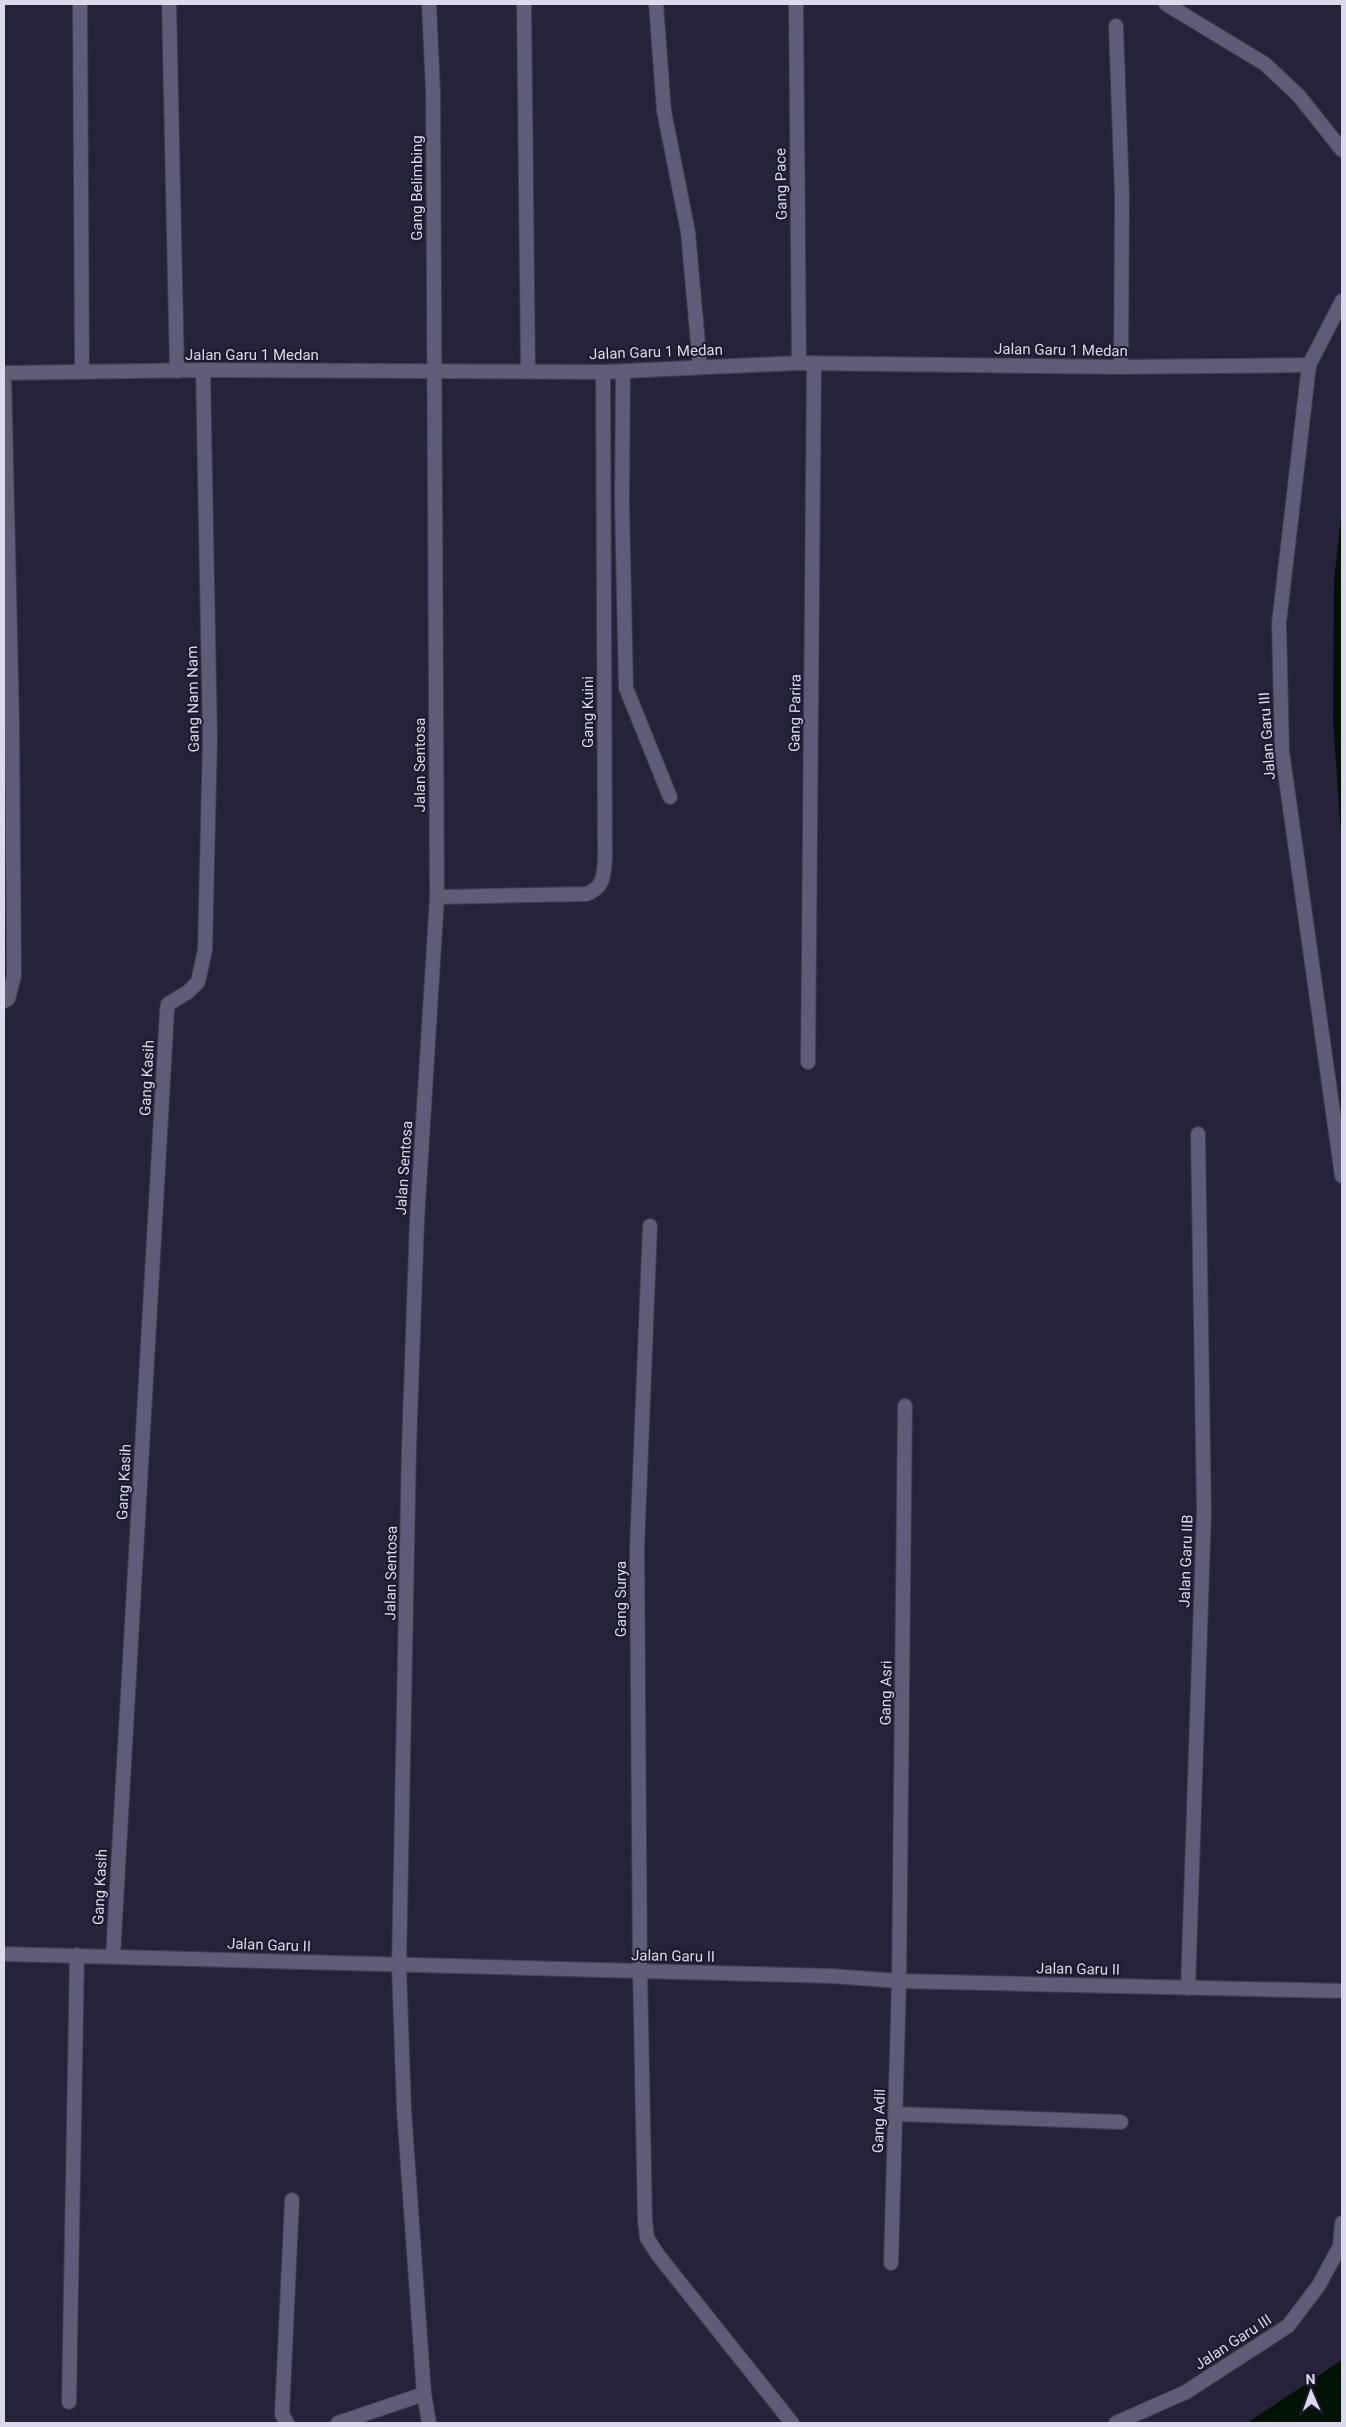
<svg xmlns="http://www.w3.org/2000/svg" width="1346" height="2427" viewBox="0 0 1346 2427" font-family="Roboto,sans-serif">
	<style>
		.water { fill: #001303 }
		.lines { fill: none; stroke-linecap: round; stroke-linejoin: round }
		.minor-casing { stroke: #3f3d50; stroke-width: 16 }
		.minor { stroke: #5e5c77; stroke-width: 14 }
		.labels { text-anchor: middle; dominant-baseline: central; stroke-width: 4; stroke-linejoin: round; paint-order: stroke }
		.street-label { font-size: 15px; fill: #dbdaea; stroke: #1b192f }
	</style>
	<rect width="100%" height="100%" fill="#252239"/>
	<g class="water">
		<path d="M 1342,509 L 1342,848 L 1333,720 L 1334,581 Z"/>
		<path d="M 1342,2360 L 1342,2423 L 1247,2423 Z"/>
	</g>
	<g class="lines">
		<defs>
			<g id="minor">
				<path d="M 80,4 L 82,371"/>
				<path d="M 169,4 L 177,371"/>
				<path d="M 429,4 L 433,92 L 437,897 L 417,1220 L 409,1447 L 399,1966 L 404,2110 L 424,2394 L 429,2423"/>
				<path d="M 524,4 L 528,371"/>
				<path d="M 656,4 L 664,111 L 688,232 L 700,366"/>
				<path d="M 796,4 L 799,363"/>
				<path d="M 1166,4 L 1265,64 L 1299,96 L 1342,150"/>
				<path d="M 1116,26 L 1122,196 L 1121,367"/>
				<path d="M 1342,301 L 1309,365 L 1279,623 L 1282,751 L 1342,1176"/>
				<path d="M 623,371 L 622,503 L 626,688 L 670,797"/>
				<path d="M 437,897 L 586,894 C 604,888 604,875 605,857 L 603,372"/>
				<path d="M 4,1001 L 8,999 L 14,976 L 12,723 L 4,373 L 203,370 L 603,372 L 799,363 L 1121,367 L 1309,365"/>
				<path d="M 808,1062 L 814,363"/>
				<path d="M 650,1226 L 637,1548 L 640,1971 L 645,2220 L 647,2238 L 658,2255 L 792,2423"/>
				<path d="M 4,1954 L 832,1976 L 899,1981 L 1342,1991"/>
				<path d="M 113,1956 L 167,1011 L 168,1004 L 188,992 L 198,982 L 205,950 L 210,738 L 203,370"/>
				<path d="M 1188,1988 L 1204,1512 L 1198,1134"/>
				<path d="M 896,2114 L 1121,2122"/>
				<path d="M 891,2263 L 899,1981 L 905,1406"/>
				<path d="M 69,2402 L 77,1955"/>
				<path d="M 287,2423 L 282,2414 L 292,2200"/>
				<path d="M 338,2423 L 424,2394"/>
				<path d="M 1116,2423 L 1186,2392 L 1288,2326 L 1319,2285 L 1340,2246 L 1342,2223"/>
			</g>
		</defs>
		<use href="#minor" class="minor-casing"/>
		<use href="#minor" class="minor"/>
	</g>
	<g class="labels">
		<g class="street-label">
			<text transform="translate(781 184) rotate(-91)">Gang Pace</text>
			<text transform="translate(417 188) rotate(-90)">Gang Belimbing</text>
			<text transform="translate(1061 350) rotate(1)">Jalan Garu 1 Medan</text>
			<text transform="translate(656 352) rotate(-2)">Jalan Garu 1 Medan</text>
			<text x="252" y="355">Jalan Garu 1 Medan</text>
			<text transform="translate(193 699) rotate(-91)">Gang Nam Nam</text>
			<text transform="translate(588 712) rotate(-90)">Gang Kuini</text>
			<text transform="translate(795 713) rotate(-89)">Gang Parira</text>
			<text transform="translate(1267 736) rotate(-94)">Jalan Garu III</text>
			<text transform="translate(420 765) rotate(-90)">Jalan Sentosa</text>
			<text transform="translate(147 1078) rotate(-87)">Gang Kasih</text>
			<text transform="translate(404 1168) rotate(-86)">Jalan Sentosa</text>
			<text transform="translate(124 1482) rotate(-87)">Gang Kasih</text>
			<text transform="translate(1186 1561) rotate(-88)">Jalan Garu IIB</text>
			<text transform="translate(391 1573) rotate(-89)">Jalan Sentosa</text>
			<text transform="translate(621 1599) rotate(-90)">Gang Surya</text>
			<text transform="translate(886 1693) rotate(-89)">Gang Asri</text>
			<text transform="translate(100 1887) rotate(-87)">Gang Kasih</text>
			<text transform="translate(269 1945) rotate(2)">Jalan Garu II</text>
			<text transform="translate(673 1956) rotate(1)">Jalan Garu II</text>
			<text transform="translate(1078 1969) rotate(1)">Jalan Garu II</text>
			<text transform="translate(879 2121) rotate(-88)">Gang Adil</text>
			<text transform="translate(1233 2342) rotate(-33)">Jalan Garu III</text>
		</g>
	</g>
	<rect width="1346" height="2427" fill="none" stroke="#dbdaea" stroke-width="10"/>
	<g transform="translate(1311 2392) rotate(358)" stroke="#1b192f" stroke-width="4" paint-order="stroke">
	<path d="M0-4L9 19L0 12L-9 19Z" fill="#dbdaea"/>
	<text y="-8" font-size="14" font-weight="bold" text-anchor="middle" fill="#dbdaea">N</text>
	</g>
</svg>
